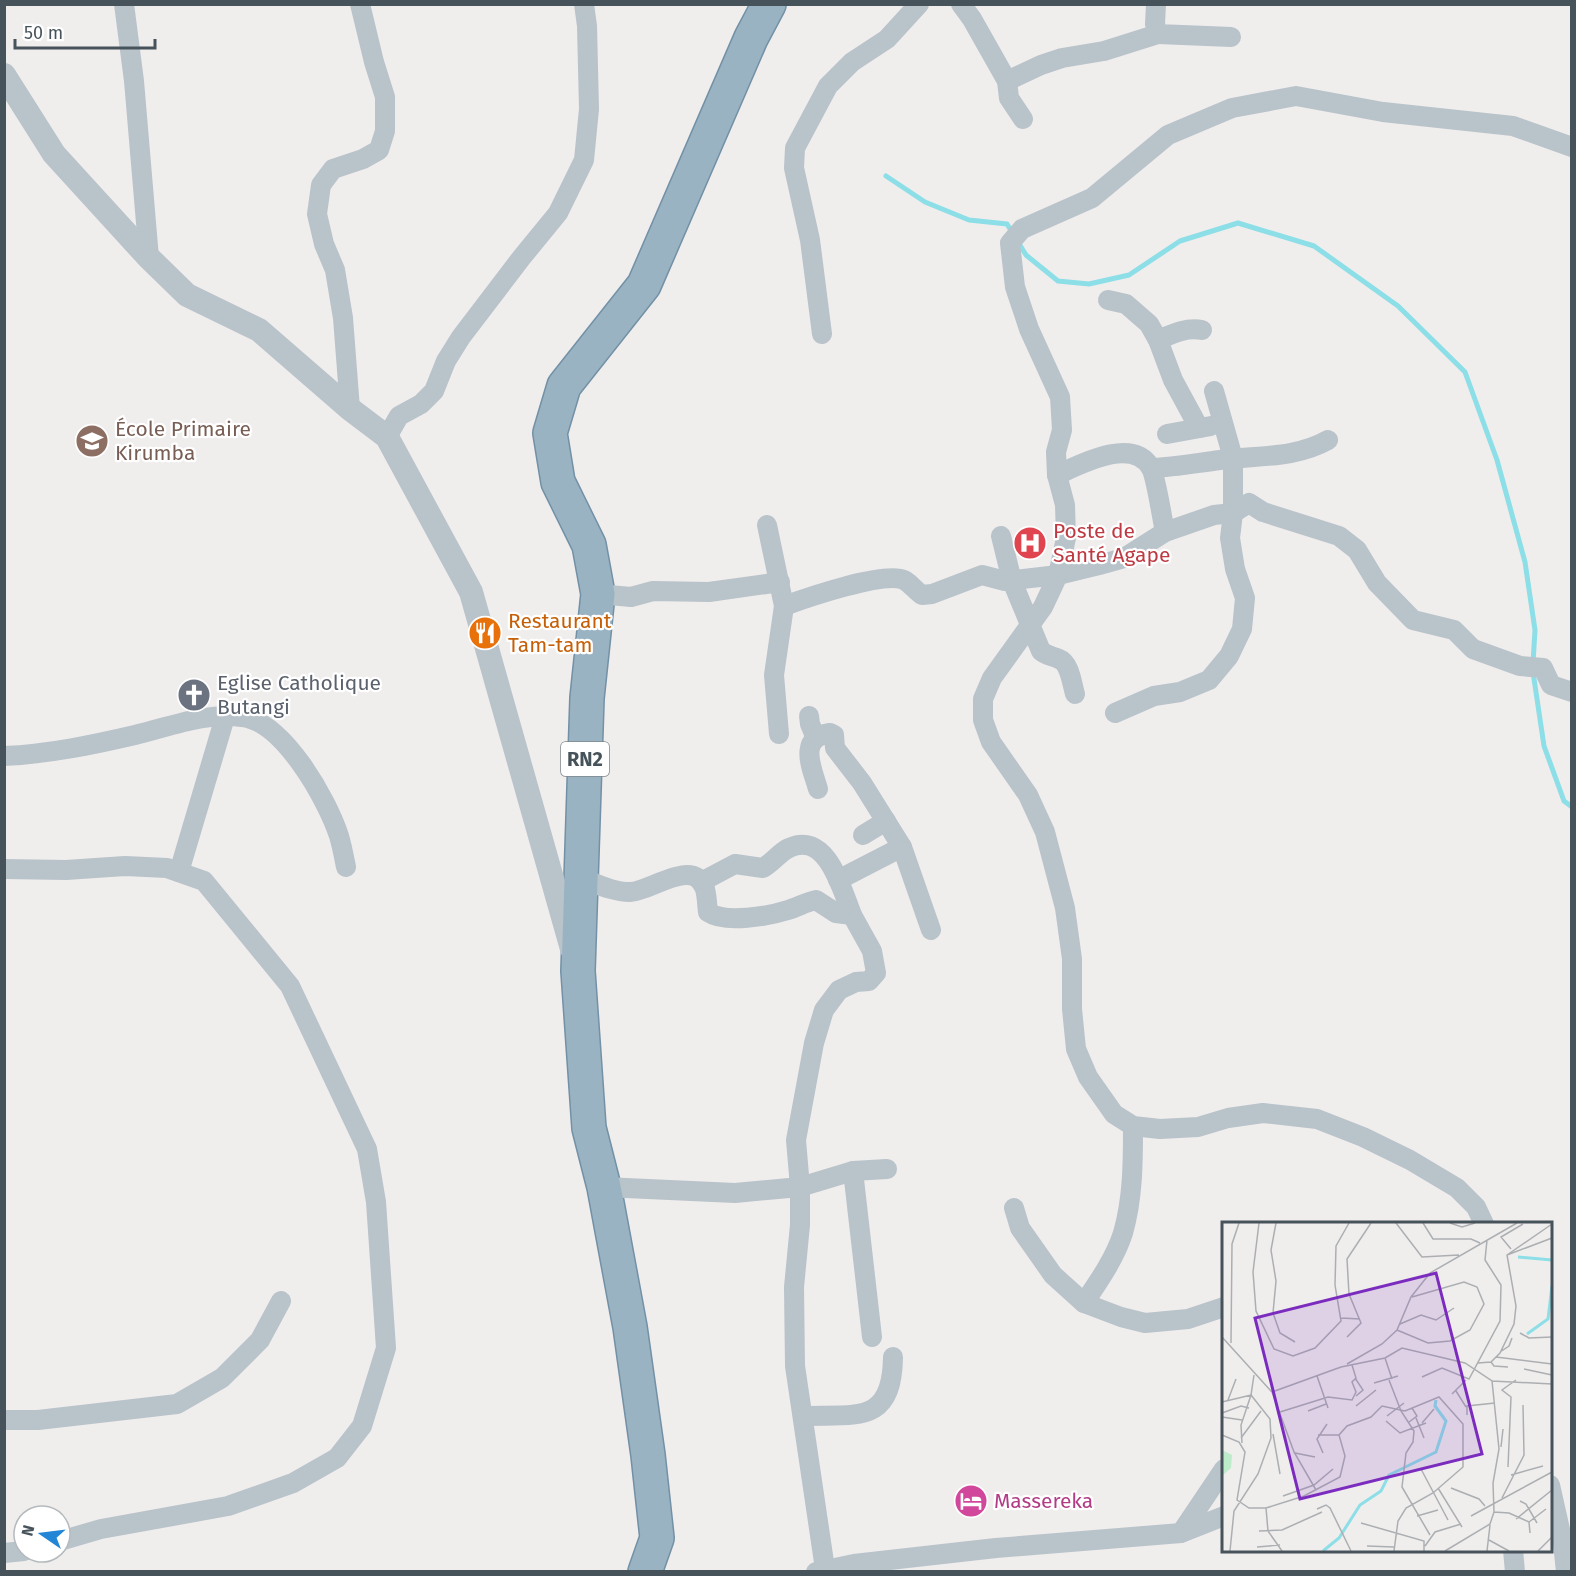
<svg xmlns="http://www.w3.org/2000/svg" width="1576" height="1576" viewBox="0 0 1576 1576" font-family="'Fira Sans',sans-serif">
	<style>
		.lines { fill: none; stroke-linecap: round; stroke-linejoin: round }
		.stream { stroke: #8cdee7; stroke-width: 5 }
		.trunk-casing { stroke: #7291a6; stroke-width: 36 }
		.minor { stroke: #b9c3ca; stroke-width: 20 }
		.tertiary { stroke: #b9c3ca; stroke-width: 24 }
		.trunk { stroke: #9ab3c2; stroke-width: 33 }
		.labels { text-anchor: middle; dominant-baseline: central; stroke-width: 4.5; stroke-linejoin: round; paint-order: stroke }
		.shield { fill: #fff; stroke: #7e878c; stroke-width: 1.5 }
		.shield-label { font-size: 20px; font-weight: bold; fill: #46535a }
		.education-label { font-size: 21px; fill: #785e54; stroke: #fff; text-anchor: start }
		.health-label { font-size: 21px; fill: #be3a42; stroke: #fff; text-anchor: start }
		.food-label { font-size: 21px; fill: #c56008; stroke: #fff; text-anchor: start }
		.worship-label { font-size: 21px; fill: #5b616d; stroke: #fff; text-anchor: start }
		.hotel-label { font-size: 21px; fill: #b23c85; stroke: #fff; text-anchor: start }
		.inset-river { fill: none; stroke: #8cdee7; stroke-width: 3 }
		.inset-road { fill: none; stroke: #acafb2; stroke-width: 1.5 }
		.view { fill: #7b2cbf; fill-opacity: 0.15; stroke: #7b2cbf; stroke-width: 3 }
		.inset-edge { fill: none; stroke: #46535a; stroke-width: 3 }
	</style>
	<rect width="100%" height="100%" fill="#f0eded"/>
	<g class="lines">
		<g class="stream">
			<path d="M 886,176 L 925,202 L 969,220 L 1007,224 L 1026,255 L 1058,281 L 1089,284 L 1129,275 L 1180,241 L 1238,223 L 1314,246 L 1398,306 L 1465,372 L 1497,460 L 1525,562 L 1535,630 L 1533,663"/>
			<path d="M 1533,672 L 1544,746 L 1564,801 L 1572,807"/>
		</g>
		<defs>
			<path id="trunk" d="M 645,1572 L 657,1538 L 648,1455 L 630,1327 L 604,1187 L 589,1128 L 578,971 L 587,698 L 598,594 L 589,545 L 558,482 L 550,433 L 564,386 L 644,285 L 751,38 L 769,4"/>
		</defs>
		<use href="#trunk" class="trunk-casing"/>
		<g class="minor">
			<path d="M 124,4 L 134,81 L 149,258"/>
			<path d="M 961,4 L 972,19 L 1007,81 L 1009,98 L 1023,119"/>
			<path d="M 1156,4 L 1155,24 L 1158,34 L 1231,37"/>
			<path d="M 1007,81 L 1041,65 L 1062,58 L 1104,51 L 1158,34"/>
			<path d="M 1108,300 L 1126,304 L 1149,324 L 1158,340 L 1173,380 L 1199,428"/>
			<path d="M 822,334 L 810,240 L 794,168 L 795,148 L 828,86 L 852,62 L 887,39 L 919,4"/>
			<path d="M 1158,340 C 1172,334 1186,327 1202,330"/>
			<path d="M 350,409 L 343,318 L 335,270 L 324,244 L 317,214 L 321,185 L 333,169 L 363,159 L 379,150 L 385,131 L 385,97 L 374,62 L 360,4"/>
			<path d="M 1167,434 L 1211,426"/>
			<path d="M 387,437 L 399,416 L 421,404 L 434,391 L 446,361 L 461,337 L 522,257 L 558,213 L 584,160 L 589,109 L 587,26 L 584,4"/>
			<path d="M 1151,468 C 1175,467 1196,463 1220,460 C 1257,455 1294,459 1328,440"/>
			<path d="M 1057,475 C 1081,464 1133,436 1151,468 C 1156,477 1162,518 1165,532"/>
			<path d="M 767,525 L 784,606 L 774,675 L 779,734"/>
			<path d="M 1001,536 L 1012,581 L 1041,651 C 1047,656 1053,656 1059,659 C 1070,663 1072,684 1075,694"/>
			<path d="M 598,594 L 631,597 L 653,591 L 709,592 L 780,582"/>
			<path d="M 784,606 C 806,598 884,571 904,580 C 910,583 916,591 922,595 L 932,594 L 982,575 L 1005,581 L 1058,575 L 1099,565 L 1124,558 L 1165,532 L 1214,515 L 1233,513 L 1249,503 L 1263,512 L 1339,536 L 1357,550 L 1377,583 L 1413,620 L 1454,630 L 1473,649 L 1520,666 L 1543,668 L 1551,685 L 1572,692"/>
			<path d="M 1115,713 L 1154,696 L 1180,692 L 1209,680 L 1229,656 L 1242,629 L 1245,598 L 1235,569 L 1230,538 L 1233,513 L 1233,458 L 1214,391"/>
			<path d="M 809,716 L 810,724 L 816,738"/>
			<path d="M 4,756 C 49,754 92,745 135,735 C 169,727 206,712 242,717 C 283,721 327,799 339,836 C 342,846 344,857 346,867"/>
			<path d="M 818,789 C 812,768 797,738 830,733 L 834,735 L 835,748 L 862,783 L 902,847 L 931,930"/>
			<path d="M 863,835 L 886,821"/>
			<path d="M 4,869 L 66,870 L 125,866 L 167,868 L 204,881 L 290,986 L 367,1149 L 376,1202 L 386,1348 L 362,1426 L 337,1458 L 293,1483 L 228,1506 L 101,1529 L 60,1541"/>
			<path d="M 179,872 L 225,717"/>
			<path d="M 581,878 C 597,884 613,892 630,892 C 650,892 694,856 705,889 C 707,896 707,905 708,912 C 725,924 769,916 788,910 C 798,907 806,902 816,900 L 836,913 L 852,915 L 872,951 L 876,973 L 869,981 L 856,982 L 839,990 L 824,1010 L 814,1043 L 796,1140 L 800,1187 L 800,1225 L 794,1287 L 795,1366 L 825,1569"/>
			<path d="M 838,880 L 902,847"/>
			<path d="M 701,882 L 735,864 L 763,868 C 773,862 780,852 789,848 C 827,830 842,890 852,915"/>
			<path d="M 853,1171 L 872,1337"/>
			<path d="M 604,1187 L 735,1193 L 800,1187 L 853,1171 L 887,1169"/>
			<path d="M 1014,1208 L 1020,1228 L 1053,1275 L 1084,1303 L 1121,1317 L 1145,1323 L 1188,1319 L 1224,1307"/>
			<path d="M 1484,1224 L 1476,1207 L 1457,1188 L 1410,1160 L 1363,1137 L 1317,1119 L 1263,1113 L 1228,1118 L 1198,1127 L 1160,1129 L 1133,1126 L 1114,1114 L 1088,1077 L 1076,1049 L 1072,1009 L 1072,959 L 1065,908 L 1045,832 L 1028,795 L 991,742 L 983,720 L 983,699 L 992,678 L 1043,607 L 1058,575 L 1066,538 L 1065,505 L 1057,475 L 1056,452 L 1062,430 L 1060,397 L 1029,329 L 1015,287 L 1010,243 L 1022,229 L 1092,198 L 1168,135 L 1232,108 L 1296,96 L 1383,112 L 1513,126 L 1572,147"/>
			<path d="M 1084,1303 C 1099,1281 1115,1258 1123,1233 C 1133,1198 1133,1162 1133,1126"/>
			<path d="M 803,1416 C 857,1414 892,1425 893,1357"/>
			<path d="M 4,1420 L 38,1420 L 177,1404 L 222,1378 L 260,1340 L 281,1301"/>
			<path d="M 1550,1485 L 1563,1543 L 1566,1572"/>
			<path d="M 1181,1533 L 1224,1469"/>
			<path d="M 1513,1550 L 1515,1572"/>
			<path d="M 4,1553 L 24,1551"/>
			<path d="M 816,1572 L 854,1564 L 996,1548 L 1181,1533 L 1224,1516"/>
		</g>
		<path class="tertiary" d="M 4,75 L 54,154 L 149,258 L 187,295 L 259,330 L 350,409 L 387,437 L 471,592 L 572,949"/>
		<use href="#trunk" class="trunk"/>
	</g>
	<defs>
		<symbol id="school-disc" viewBox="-11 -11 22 22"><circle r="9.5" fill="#8d6e63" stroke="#fff"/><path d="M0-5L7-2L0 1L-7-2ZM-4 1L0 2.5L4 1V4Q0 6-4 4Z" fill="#fff"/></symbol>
		<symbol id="hospital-disc" viewBox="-11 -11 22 22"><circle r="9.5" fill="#e0444e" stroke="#fff"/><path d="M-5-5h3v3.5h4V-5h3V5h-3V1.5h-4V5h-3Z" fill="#fff"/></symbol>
		<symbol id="restaurant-disc" viewBox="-11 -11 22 22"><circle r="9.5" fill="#e8710a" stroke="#fff"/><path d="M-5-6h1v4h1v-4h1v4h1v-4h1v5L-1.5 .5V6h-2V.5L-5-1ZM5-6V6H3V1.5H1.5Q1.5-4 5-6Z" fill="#fff"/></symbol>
		<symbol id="church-disc" viewBox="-11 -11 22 22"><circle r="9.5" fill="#6b7280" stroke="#fff"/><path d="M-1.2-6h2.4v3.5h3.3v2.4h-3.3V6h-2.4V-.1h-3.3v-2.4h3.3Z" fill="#fff"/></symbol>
		<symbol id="hotel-disc" viewBox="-11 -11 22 22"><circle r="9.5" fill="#d1479c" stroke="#fff"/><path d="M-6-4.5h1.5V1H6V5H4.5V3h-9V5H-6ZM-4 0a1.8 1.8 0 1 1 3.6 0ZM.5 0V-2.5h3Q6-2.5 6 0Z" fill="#fff"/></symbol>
	</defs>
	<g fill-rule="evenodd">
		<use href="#school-disc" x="73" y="422" width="38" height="38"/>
		<use href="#hospital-disc" x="1011" y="524" width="38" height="38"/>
		<use href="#restaurant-disc" x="466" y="614" width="38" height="38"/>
		<use href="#church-disc" x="175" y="676" width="38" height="38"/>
		<use href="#hotel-disc" x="952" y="1482" width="38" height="38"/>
	</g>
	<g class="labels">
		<rect class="shield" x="561" y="742" width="48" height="34" rx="4.5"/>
		<g class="shield-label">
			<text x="585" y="759">RN2</text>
		</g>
		<g class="education-label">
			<text x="115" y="429">École Primaire<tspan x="115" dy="24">Kirumba</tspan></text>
		</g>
		<g class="health-label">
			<text x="1053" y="531">Poste de<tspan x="1053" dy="24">Santé Agape</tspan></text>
		</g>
		<g class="food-label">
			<text x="508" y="621">Restaurant<tspan x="508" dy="24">Tam-tam</tspan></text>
		</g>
		<g class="worship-label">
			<text x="217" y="683">Eglise Catholique<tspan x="217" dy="24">Butangi</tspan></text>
		</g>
		<g class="hotel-label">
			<text x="994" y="1501">Massereka</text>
		</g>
	</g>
	<g transform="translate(1222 1222)">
		<rect width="330" height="330" fill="#f0eded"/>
		<path d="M 0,228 L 10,233 L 9,246 L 0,254 Z" fill="#bdecca"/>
		<path class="inset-river" d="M 296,35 L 330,38M 305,112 L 326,97 L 330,64M 101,329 L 117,316 L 138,283 L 159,269 L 167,253 L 214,230 L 224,199 L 213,184 L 214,178"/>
		<path class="inset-road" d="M 37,1 L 31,50 L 34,89 L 52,127 L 71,134 L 93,126 L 119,99 L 113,63 L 114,24 L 127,1M 54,1 L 49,28 L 54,59 L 51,91 L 58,111 L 73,120M 174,1 L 200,35 L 237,33M 201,1 L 211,17 L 249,17 L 258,21M 228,1 L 240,5 L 253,1M 289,27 L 279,15 L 301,2M 285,33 L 330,16M 119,96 L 138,97M 178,102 L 199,93 L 214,98 L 232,86M 175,108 L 206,121 L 228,119 L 248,108 L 262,82 L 255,65 L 242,60 L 190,75M 298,111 L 307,116 L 330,115M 0,115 L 50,170 L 119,145 L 163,136 L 180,126 L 243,141 L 270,159 L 277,227 L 271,261 L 272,290 L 268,302 L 223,329M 125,115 L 139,101 L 127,72 L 125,37 L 149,1M 9,121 L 10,22 L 17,1M 278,130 L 287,124 L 290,116M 274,135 L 330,142M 163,136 L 170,157M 269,140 L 272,144 L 286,145M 256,141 L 269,140 L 278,131 L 292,102 L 294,84 L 285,33 L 330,2M 125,142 L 160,122 L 175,108 L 189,75 L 208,51 L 295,1M 302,147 L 330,153M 95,154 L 106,186M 200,155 L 220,146 L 247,157 L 278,99 L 279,63 L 263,38 L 265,18M 133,156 L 141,168 L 134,174M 167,158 L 179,189 L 192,209 L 191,220 L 184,231 L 180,265 L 208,313M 270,159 L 330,162M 152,161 L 176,154M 234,169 L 244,185M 50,170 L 72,230 L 94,268M 230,172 L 244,158M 6,178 L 14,157M 0,180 L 29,173 L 19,203 L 20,221M 134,184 L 154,168M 86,189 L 104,182M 58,190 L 106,175 L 130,178 L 134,170 L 130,160 L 134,156 L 130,143M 0,191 L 19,184 L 27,186M 245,193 L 245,184 L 273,181M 165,194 L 182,181M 0,195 L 20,198M 194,196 L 202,216M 164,199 L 178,211 L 204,201M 187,200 L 195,194 L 190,186M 200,201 L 212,187M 51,212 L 58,252M 0,213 L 17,220 L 23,230 L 15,278 L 27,286 L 44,286 L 82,274 L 118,255 L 123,234 L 117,213 L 125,204 L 149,195 L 160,184 L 183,189 L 217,175 L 241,202 L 241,245 L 211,271 L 184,286 L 176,299 L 172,329M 96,213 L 117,213M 19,216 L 39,189M 279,225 L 281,207M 73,231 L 93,235M 101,231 L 95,217 L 105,202M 286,245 L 289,175 L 280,168 L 294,158M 199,247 L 226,298M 289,253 L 321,244M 216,266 L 240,305M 229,266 L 257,277 L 263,284M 61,274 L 92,263 L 111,247M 280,276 L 302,233 L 301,183M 298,279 L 304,282 L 315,301M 44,286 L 46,309 L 60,329M 95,287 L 104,283 L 108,286 L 129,329M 272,290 L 287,291 L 307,300M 195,294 L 216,288M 249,294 L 330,250M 294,297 L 330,268M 139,301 L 202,319 L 202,329M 37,309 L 60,308 L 100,290M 308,311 L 307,300 L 324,287M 267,318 L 287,329M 145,324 L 172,325M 203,324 L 213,310 L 239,302M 35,325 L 58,323M 8,329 L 12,289 L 36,252 L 49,216 L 48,197 L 29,173 L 32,153M 265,329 L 268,303M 316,329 L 330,315"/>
		<path class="view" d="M 214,51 L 260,232 L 78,277 L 33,96 Z"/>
		<rect width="330" height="330" class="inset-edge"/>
	</g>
	<rect width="1576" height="1576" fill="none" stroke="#46535a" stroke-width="12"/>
	<g transform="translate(42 1534) rotate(284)"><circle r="28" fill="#ffffff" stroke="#b5babd" stroke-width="1.5"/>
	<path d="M0-4.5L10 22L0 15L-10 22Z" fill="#2285d5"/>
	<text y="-9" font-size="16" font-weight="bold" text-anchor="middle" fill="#46535a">N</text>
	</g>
	<path d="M15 39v9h140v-9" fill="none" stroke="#46535a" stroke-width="3"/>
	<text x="24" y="39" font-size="18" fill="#46535a" stroke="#ffffff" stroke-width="4.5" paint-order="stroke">50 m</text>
</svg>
